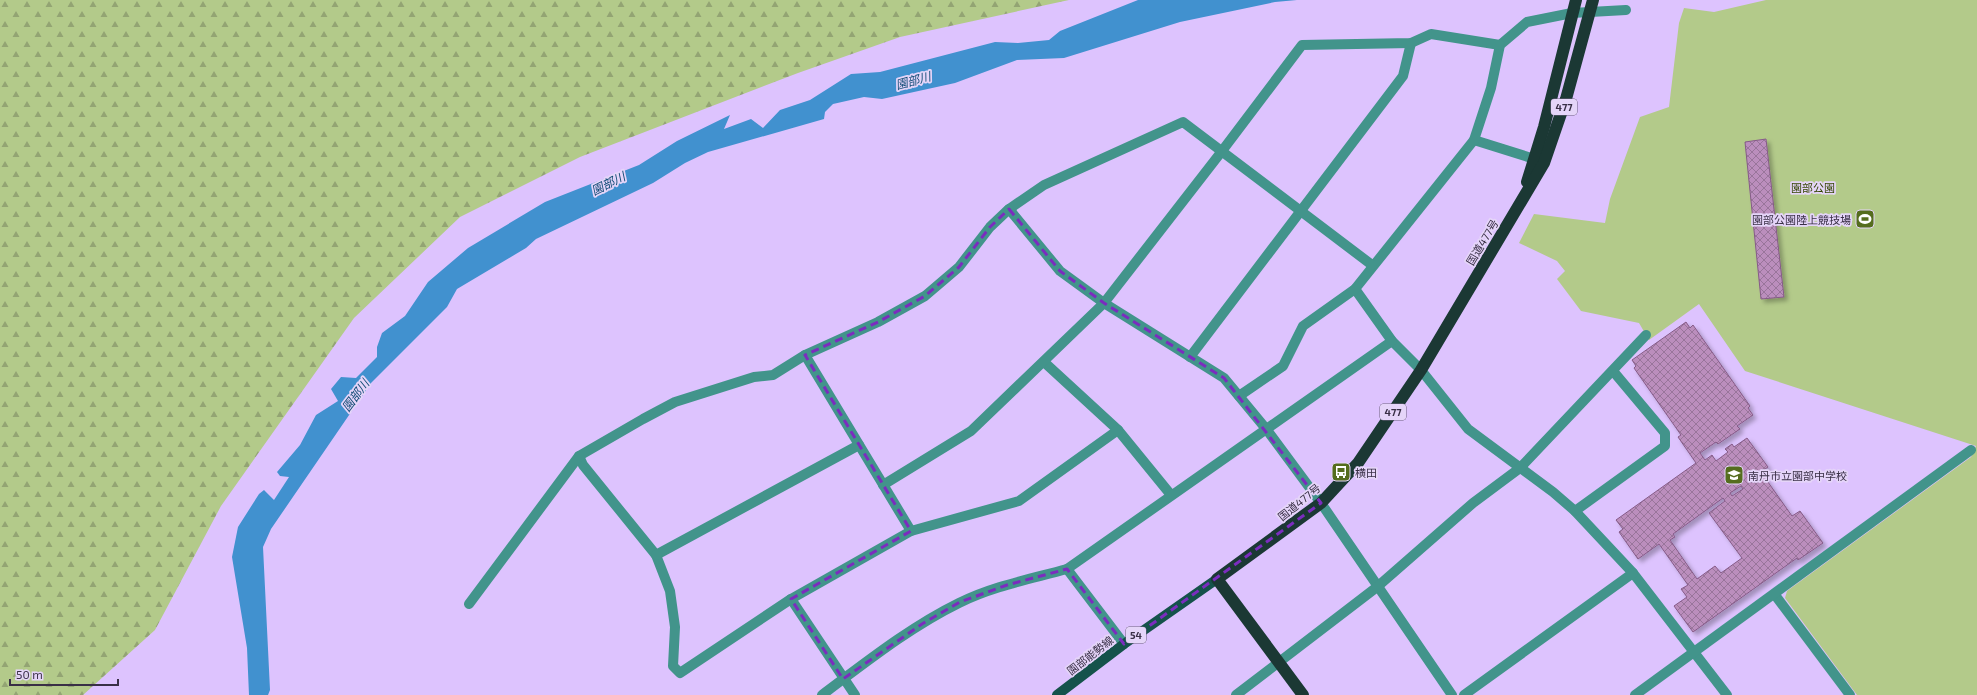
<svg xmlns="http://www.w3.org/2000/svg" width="1977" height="695" viewBox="0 0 1977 695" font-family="'Exo 2','Noto Sans JP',sans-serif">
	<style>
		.green { fill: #b3ca8a }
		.forest { fill: url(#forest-firs) }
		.water { fill: #4191cf }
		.building { fill: url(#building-cross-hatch); stroke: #865b88; fill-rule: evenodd; filter: url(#shadow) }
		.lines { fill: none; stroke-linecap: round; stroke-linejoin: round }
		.minor { stroke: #42948b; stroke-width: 10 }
		.major { stroke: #15524b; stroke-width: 10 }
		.highway { stroke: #1b3834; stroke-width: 12 }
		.marked { fill: none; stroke: #7b2cbf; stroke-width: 3; stroke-dasharray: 8 5; stroke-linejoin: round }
		.labels { text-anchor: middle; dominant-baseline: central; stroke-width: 3.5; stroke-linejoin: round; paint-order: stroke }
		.shield { fill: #e5d5f9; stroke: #6d617c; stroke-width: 1 }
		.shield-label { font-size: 10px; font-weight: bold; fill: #392f46 }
		.park-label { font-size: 11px; fill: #334500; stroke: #e5d5f9 }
		.poi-label { font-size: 11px; fill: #392f46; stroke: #e5d5f9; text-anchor: start }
		.street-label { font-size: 11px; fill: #392f46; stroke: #e5d5f9 }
		.water-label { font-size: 12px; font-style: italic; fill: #104b75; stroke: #e5d5f9 }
	</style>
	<defs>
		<pattern id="forest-firs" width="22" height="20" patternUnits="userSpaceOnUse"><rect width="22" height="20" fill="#b3ca8a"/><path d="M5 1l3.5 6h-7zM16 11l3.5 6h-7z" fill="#93a473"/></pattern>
		<pattern id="building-cross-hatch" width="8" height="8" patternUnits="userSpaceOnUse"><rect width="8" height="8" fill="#bb8ebd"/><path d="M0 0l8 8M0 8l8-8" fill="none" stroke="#99749b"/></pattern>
		<filter id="shadow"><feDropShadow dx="3.5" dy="3.5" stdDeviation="2" flood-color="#0004"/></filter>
	</defs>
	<rect width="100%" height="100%" fill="#ddc3fe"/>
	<path class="green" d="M 1766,0 L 1977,0 L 1977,695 L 1857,695 L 1785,598 L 1787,591 L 1971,457 L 1976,446 L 1745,371 L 1699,304 L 1649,340 L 1639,323 L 1581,311 L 1557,279 L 1565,271 L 1557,261 L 1519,243 L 1534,214 L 1605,223 L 1610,199 L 1640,117 L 1669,107 L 1679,23 L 1684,8 L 1714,12 Z"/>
	<path class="forest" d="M 0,0 L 1069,0 L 900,37 L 798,73 L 580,157 L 460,217 L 354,318 L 221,506 L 155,630 L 83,695 L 0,695 Z"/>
	<path class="water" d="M 1138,0 L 1297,0 L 1275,2 L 1180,22 L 1064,58 L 1017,60 L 955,83 L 882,99 L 864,97 L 833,104 L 825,112 L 824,119 L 708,152 L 685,163 L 653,183 L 536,239 L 526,248 L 457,289 L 447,307 L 371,383 L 271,529 L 263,547 L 270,690 L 268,695 L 249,695 L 247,648 L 232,557 L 238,527 L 259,494 L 264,490 L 274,500 L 289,477 L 280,476 L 277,472 L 300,445 L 316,415 L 338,401 L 331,389 L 341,377 L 356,378 L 377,357 L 377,347 L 382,333 L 405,316 L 428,282 L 468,248 L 545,202 L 639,165 L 677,141 L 730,115 L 724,129 L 751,119 L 763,128 L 780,110 L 810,100 L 851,74 L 880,72 L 995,42 L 1018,43 L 1049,40 L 1060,31 Z"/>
	<g class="building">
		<path d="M 1766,139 L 1784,297 L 1761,299 L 1745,142 Z"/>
		<path d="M 1686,322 L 1690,328 L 1693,325 L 1750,406 L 1748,408 L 1753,415 L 1737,426 L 1740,429 L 1718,444 L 1716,442 L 1700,453 L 1705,460 L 1712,455 L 1716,461 L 1728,452 L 1725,449 L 1732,444 L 1734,447 L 1747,438 L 1768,467 L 1749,480 L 1751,483 L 1763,475 L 1792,516 L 1800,511 L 1823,543 L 1798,560 L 1797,558 L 1693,632 L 1674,606 L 1687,597 L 1681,589 L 1688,585 L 1659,544 L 1638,559 L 1619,532 L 1623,529 L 1616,520 L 1696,463 L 1678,437 L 1681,435 L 1634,368 L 1636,366 L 1632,360 ZM 1741,486 L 1743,489 L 1732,496 L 1730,493 ZM 1723,498 L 1725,501 L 1709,513 L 1742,558 L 1721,573 L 1715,566 L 1697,579 L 1670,540 L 1675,537 L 1673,534 Z"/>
	</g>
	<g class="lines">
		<g class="minor">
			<path d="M 1474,140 L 1541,161"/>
			<path d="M 1009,209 L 1060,271 L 1104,303 L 1224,378 L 1267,430 L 1321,503 L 1452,695"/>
			<path d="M 1355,289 L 1392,341 L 1421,370 L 1468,429 L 1553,492 L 1575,511 L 1633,573 L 1727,695"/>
			<path d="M 805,355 L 911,531"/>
			<path d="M 1190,357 L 1403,76 L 1411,43"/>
			<path d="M 1044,362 L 1118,430 L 1171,495"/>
			<path d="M 1239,396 L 1283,366 L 1303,326 L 1355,289 L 1474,140 L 1491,88 L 1500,45 L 1527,22 L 1572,13 L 1626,10"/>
			<path d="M 579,456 L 583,465 L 656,555 L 670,591 L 675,627 L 673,666 L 680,673 L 791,599 L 911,531 L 1019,501 L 1118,430"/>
			<path d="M 883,485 L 971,431 L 1104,303 L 1222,151 L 1302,45 L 1411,43 L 1431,34 L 1500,45"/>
			<path d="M 1575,511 L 1665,446 L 1665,433 L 1613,371"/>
			<path d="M 656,555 L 859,445"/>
			<path d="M 1067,569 L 1124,644"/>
			<path d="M 1775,595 L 1850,695"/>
			<path d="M 791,599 L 855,695"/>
			<path d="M 469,604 L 579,456 L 643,419 L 675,402 L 754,377 L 773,375 L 805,355 L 878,322 L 925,296 L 959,267 L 990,227 L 1009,209 L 1044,185 L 1183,122 L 1372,265"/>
			<path d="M 822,695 C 865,663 910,627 959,603 C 993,586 1031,579 1067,569 L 1392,341"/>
			<path d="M 1236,695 L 1377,587 L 1473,503 L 1520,468 L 1646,335"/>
			<path d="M 1464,695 L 1633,573"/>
			<path d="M 1635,695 L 1971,450"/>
		</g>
		<path class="major" d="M 1057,695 L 1124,644 L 1217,579"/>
		<g class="highway">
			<path d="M 1527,182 L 1544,127 L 1576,0"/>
			<path d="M 1303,695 L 1217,579 L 1321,503 L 1358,463 L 1421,370 L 1544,163 L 1566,99 L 1593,0"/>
		</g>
	</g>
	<path class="marked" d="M 1009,209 L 1060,271 L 1104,303 L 1224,378 L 1321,503 L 1124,644 L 1067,569 L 1007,585 L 960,602 L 922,624 L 843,679 L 791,599 L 911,531 L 805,355 L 878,322 L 925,296 L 959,267 L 990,227 Z"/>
	<defs>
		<symbol id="stadium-square" viewBox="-11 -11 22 22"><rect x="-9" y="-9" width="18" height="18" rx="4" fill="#556d1e" stroke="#e5d5f9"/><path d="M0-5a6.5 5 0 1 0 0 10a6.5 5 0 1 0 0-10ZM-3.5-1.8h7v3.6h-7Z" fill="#fff"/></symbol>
		<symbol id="bus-square" viewBox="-11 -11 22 22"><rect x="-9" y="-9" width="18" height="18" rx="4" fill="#556d1e" stroke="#e5d5f9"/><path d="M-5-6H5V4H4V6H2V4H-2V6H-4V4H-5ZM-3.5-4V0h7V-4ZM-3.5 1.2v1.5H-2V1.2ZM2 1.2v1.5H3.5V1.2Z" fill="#fff"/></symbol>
		<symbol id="school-square" viewBox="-11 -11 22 22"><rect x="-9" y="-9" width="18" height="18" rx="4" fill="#556d1e" stroke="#e5d5f9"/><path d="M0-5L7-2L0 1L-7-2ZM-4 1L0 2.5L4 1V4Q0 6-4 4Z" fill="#fff"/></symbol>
	</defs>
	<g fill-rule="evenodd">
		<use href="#stadium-square" x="1854" y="208" width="22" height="22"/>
		<use href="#bus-square" x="1330" y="461" width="22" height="22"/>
		<use href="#school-square" x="1723" y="464" width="22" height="22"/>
	</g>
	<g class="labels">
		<g class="shield">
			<rect x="1551" y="99" width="26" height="16" rx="3"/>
			<rect x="1380" y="404" width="26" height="16" rx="3"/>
			<rect x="1126" y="627" width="20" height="16" rx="3"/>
		</g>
		<g class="shield-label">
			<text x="1564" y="107">477</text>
			<text x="1393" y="412">477</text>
			<text x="1136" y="635">54</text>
		</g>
		<g class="park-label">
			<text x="1813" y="187">園部公園</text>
		</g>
		<g class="poi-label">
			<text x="1851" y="219" text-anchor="end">園部公園陸上競技場</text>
			<text x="1355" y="472">横田</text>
			<text x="1748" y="475">南丹市立園部中学校</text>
		</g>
		<g class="street-label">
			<text transform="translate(1482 242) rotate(-59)">国道477号</text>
			<text transform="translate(1299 502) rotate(-39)">国道477号</text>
			<text transform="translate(1090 655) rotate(-38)">園部能勢線</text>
		</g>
		<g class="water-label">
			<text transform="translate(913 80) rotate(-15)">園部川</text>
			<text transform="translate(608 183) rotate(-26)">園部川</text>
			<text transform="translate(355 395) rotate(-53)">園部川</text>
		</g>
	</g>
	<path d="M10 679v6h108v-6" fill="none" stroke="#392f46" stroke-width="2"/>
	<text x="16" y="679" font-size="12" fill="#392f46" stroke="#e5d5f9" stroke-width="3" paint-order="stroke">50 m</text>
</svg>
